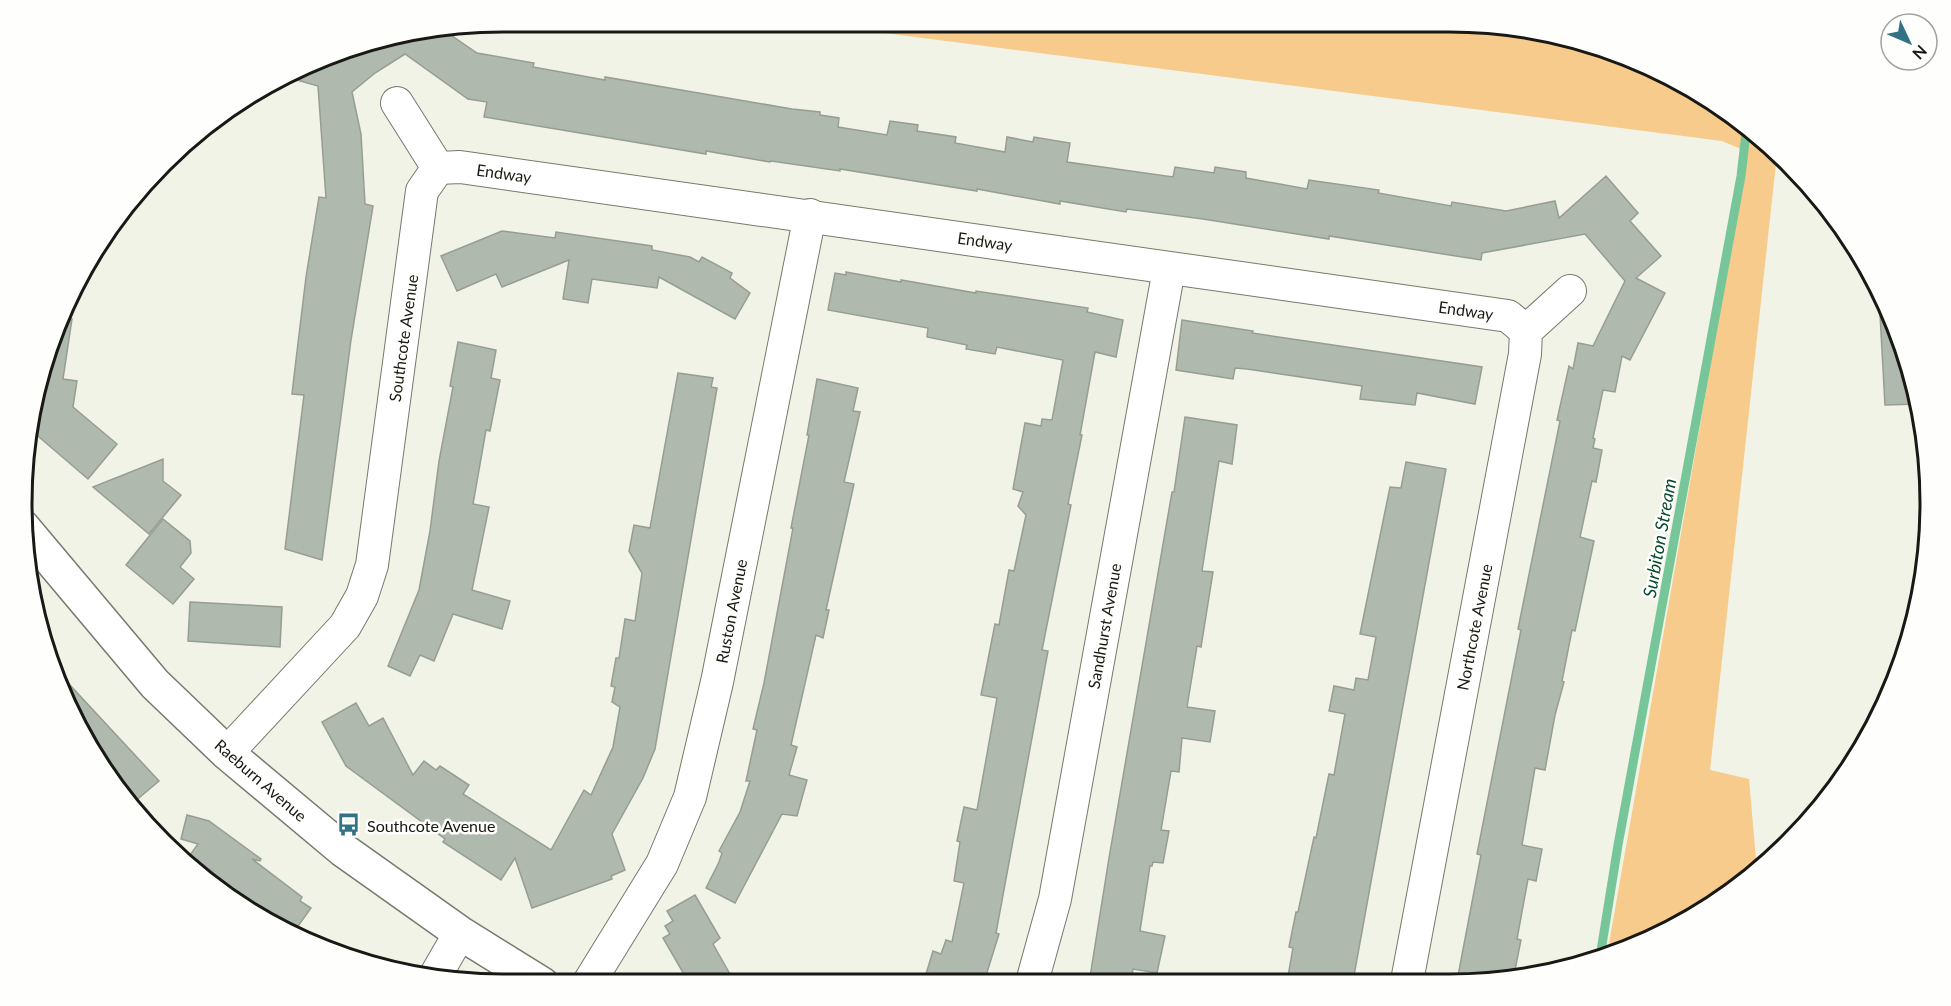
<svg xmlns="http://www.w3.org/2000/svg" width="1951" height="1006" viewBox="0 0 1951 1006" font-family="Lato,sans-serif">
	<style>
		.green { fill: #f6cb8c }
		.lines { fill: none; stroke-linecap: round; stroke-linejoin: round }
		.stream { stroke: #77c69a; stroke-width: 9 }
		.building { fill: #b0b9ae; stroke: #969e94; stroke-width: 1.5 }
		.minor-casing { stroke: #76796d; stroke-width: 34 }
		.tertiary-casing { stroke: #76796d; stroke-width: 36 }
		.minor { stroke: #fff; stroke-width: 32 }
		.tertiary { stroke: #fff; stroke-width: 33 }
		.labels { text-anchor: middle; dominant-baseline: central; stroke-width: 5; stroke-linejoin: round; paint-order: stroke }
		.street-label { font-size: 16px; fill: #181914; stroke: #fefffc }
		.poi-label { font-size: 16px; fill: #181914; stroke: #fefffc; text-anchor: start }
		.water-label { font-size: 18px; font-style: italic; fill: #07492d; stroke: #fefffc }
		.rim { fill: none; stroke: #181914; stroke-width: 3 }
	</style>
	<rect width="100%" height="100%" fill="#f0f3e6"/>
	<path class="green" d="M 791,21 L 1479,22 L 1573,38 L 1661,71 L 1742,121 L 1777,154 L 1710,770 L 1749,779 L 1757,871 L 1741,886 L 1632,948 L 1607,955 L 1748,152 L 1722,141 Z"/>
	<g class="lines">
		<path class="stream" d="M 1600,957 L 1618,845 L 1741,176 L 1747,125"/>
	</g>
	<g class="building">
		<path d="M 445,31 L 477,53 L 534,63 L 533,67 L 605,80 L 605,77 L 792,109 L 820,112 L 820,115 L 839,118 L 838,127 L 887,135 L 890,121 L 918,125 L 917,131 L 956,137 L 955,143 L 1005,152 L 1007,137 L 1033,142 L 1034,137 L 1070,143 L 1067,162 L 1173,177 L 1175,167 L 1214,173 L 1215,167 L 1246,172 L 1246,178 L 1307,189 L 1309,180 L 1379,190 L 1378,193 L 1451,206 L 1452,202 L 1506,211 L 1555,201 L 1559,218 L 1606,176 L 1638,213 L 1630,221 L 1661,256 L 1636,278 L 1665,293 L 1630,360 L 1622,356 L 1615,392 L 1603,390 L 1593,438 L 1595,439 L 1593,448 L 1602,450 L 1596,482 L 1592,481 L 1580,537 L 1594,541 L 1575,631 L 1572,630 L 1562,681 L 1564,682 L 1555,715 L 1545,770 L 1535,768 L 1522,845 L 1542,849 L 1536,881 L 1528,879 L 1517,939 L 1521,940 L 1513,980 L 1457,981 L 1481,855 L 1477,854 L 1521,630 L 1518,629 L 1560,421 L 1557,420 L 1569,366 L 1573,369 L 1578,343 L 1593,346 L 1625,281 L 1585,234 L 1482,253 L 1481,260 L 1329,236 L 1329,239 L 1203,219 L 1127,209 L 1126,212 L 1060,201 L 1060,204 L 977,189 L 977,191 L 840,169 L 840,171 L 771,161 L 770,162 L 706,151 L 706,154 L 484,117 L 487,102 L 468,99 L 405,54 L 375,73 L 352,92 L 361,134 L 365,204 L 373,206 L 351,340 L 322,560 L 285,549 L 304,395 L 292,394 L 295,368 L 306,277 L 319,197 L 326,198 L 318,86 L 290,78 L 348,47 Z"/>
		<path d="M 502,231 L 555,238 L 556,232 L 652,246 L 652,250 L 690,257 L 699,262 L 702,257 L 732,273 L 730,278 L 750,293 L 735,319 L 659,277 L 657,288 L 592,279 L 588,303 L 563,299 L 569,260 L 502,287 L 496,274 L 457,291 L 441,256 Z"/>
		<path d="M 846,272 L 901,282 L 901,280 L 976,293 L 976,291 L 1088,308 L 1087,312 L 1123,320 L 1116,357 L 1095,352 L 1080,435 L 1082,435 L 1068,504 L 1071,505 L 1042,650 L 1048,651 L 996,933 L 999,934 L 984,982 L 950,983 L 926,974 L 933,951 L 941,954 L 946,940 L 952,942 L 964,883 L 954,881 L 960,842 L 957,841 L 964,807 L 977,810 L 997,698 L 981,695 L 995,624 L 999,625 L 1009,570 L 1014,571 L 1026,515 L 1018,506 L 1023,492 L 1013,489 L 1025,423 L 1041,426 L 1042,419 L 1052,420 L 1063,360 L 997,347 L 995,354 L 966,349 L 967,345 L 927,337 L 928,328 L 828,310 L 835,273 L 846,275 Z"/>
		<path d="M 1881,295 L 1905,348 L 1917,404 L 1885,405 L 1879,296 Z"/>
		<path d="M 65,317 L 72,319 L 63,379 L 77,381 L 73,407 L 117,444 L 88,479 L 32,431 L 37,379 Z"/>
		<path d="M 1182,320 L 1253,331 L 1252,333 L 1482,367 L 1475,404 L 1417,393 L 1415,405 L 1360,399 L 1362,386 L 1247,369 L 1235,368 L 1233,379 L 1176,370 Z"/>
		<path d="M 458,342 L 496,350 L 491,378 L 500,380 L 490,431 L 486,430 L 473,504 L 489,507 L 472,590 L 510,601 L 502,629 L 453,614 L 434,661 L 420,655 L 410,676 L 388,666 L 419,590 L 430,531 L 439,461 L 453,387 L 450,386 Z"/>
		<path d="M 678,373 L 713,378 L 711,387 L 717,388 L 655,749 L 643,778 L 612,834 L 625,870 L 611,876 L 612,879 L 532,908 L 515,858 L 501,880 L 443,842 L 445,839 L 346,766 L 322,722 L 356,703 L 369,726 L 383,718 L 413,775 L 424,761 L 436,770 L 440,766 L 469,785 L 463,794 L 551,850 L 584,790 L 591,795 L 613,747 L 620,707 L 612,702 L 615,687 L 611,686 L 616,658 L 619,658 L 625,619 L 635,621 L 642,573 L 629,551 L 634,525 L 650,528 Z"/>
		<path d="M 817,379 L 858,388 L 853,411 L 860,412 L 844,482 L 854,484 L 826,610 L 829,610 L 823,638 L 816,635 L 791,745 L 797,747 L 789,775 L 807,780 L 797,816 L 782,814 L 735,903 L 706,888 L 719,862 L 722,853 L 719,851 L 740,812 L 750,781 L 746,781 L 757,730 L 753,729 L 764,683 L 793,528 L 791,528 L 809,435 L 807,435 Z"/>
		<path d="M 1185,417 L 1237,425 L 1232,464 L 1219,461 L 1202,571 L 1213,572 L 1201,647 L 1197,646 L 1187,707 L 1215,711 L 1213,724 L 1210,742 L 1182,738 L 1179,772 L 1171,771 L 1161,830 L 1169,831 L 1163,863 L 1153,862 L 1152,866 L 1150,866 L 1140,931 L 1165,936 L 1157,973 L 1133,969 L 1131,982 L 1093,982 L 1094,978 L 1090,977 L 1109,858 L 1172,492 L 1174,492 Z"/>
		<path d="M 163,459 L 163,481 L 181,495 L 149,534 L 93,487 Z"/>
		<path d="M 1406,462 L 1446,469 L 1353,981 L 1287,982 L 1293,948 L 1289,947 L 1296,912 L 1298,912 L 1314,837 L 1316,838 L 1329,774 L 1334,775 L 1345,714 L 1329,711 L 1334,686 L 1354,690 L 1356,678 L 1368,680 L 1376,637 L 1360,634 L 1390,487 L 1401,488 Z"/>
		<path d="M 163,519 L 190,541 L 191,553 L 180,567 L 194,579 L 173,604 L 126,565 Z"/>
		<path d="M 190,602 L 282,607 L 280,647 L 188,641 Z"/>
		<path d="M 56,670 L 159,781 L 133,803 L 71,716 L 54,671 Z"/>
		<path d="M 187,815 L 209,821 L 261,859 L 260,861 L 252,859 L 302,897 L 300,901 L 311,908 L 291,936 L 210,878 L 213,872 L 190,855 L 198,844 L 181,839 Z"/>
		<path d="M 695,895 L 720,938 L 713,944 L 735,983 L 694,983 L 690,977 L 685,976 L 663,938 L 670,934 L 665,926 L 673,921 L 667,911 Z"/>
	</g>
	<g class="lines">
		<defs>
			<g id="minor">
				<path d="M 397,103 L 438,168"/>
				<path d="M 438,168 L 460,167 C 810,215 1159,268 1508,316 L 1526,331"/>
				<path d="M 227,753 L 345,626 L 362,596 L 372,565 L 422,191 L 438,168"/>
				<path d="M 434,978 L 460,933"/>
				<path d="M 1407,981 L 1525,354 L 1526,331 L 1570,291"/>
				<path d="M 1032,982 L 1055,899 L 1169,269"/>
				<path d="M 588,984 L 662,864 L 690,797 L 717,682 L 810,215"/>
			</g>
			<path id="tertiary" d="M 23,527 L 155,684 L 227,753 L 343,850 L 460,933 L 542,984"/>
		</defs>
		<use href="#minor" class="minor-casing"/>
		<use href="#tertiary" class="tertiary-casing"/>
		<use href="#minor" class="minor"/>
		<use href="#tertiary" class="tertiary"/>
	</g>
	<defs>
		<symbol id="bus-bare" viewBox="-9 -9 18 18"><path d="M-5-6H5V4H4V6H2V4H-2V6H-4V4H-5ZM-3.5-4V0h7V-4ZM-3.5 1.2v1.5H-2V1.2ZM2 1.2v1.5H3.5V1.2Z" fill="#317285" stroke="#fefffc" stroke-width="2.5" paint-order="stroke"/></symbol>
	</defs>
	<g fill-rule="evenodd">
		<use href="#bus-bare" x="332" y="808" width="33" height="33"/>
	</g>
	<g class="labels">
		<g class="street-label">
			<text transform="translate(504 173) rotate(8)">Endway</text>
			<text transform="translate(985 241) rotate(8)">Endway</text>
			<text transform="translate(1466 310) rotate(8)">Endway</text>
			<text transform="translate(403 338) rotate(-82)">Southcote Avenue</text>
			<text transform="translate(731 611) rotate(-79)">Ruston Avenue</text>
			<text transform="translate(1104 626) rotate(-80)">Sandhurst Avenue</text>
			<text transform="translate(1474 627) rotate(-79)">Northcote Avenue</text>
			<text transform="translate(261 780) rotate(41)">Raeburn Avenue</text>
		</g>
		<g class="poi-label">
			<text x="367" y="825">Southcote Avenue</text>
		</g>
		<g class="water-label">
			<text transform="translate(1659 538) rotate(-80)">Surbiton Stream</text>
		</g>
	</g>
	<path d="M0 0H1951V1006H0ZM503 32H1449A471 471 0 0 1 1920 503V503A471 471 0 0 1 1449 974H503A471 471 0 0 1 32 503V503A471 471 0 0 1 503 32Z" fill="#fefffc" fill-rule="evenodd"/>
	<path class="rim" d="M503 32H1449A471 471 0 0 1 1920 503V503A471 471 0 0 1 1449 974H503A471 471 0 0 1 32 503V503A471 471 0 0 1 503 32Z"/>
	<g transform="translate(1909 42) rotate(134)"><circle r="28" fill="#fefffc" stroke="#a2a39f" stroke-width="1.5"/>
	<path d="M0-4.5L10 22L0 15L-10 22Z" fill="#317285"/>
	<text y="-9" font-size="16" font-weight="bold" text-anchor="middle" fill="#181914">N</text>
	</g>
</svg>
